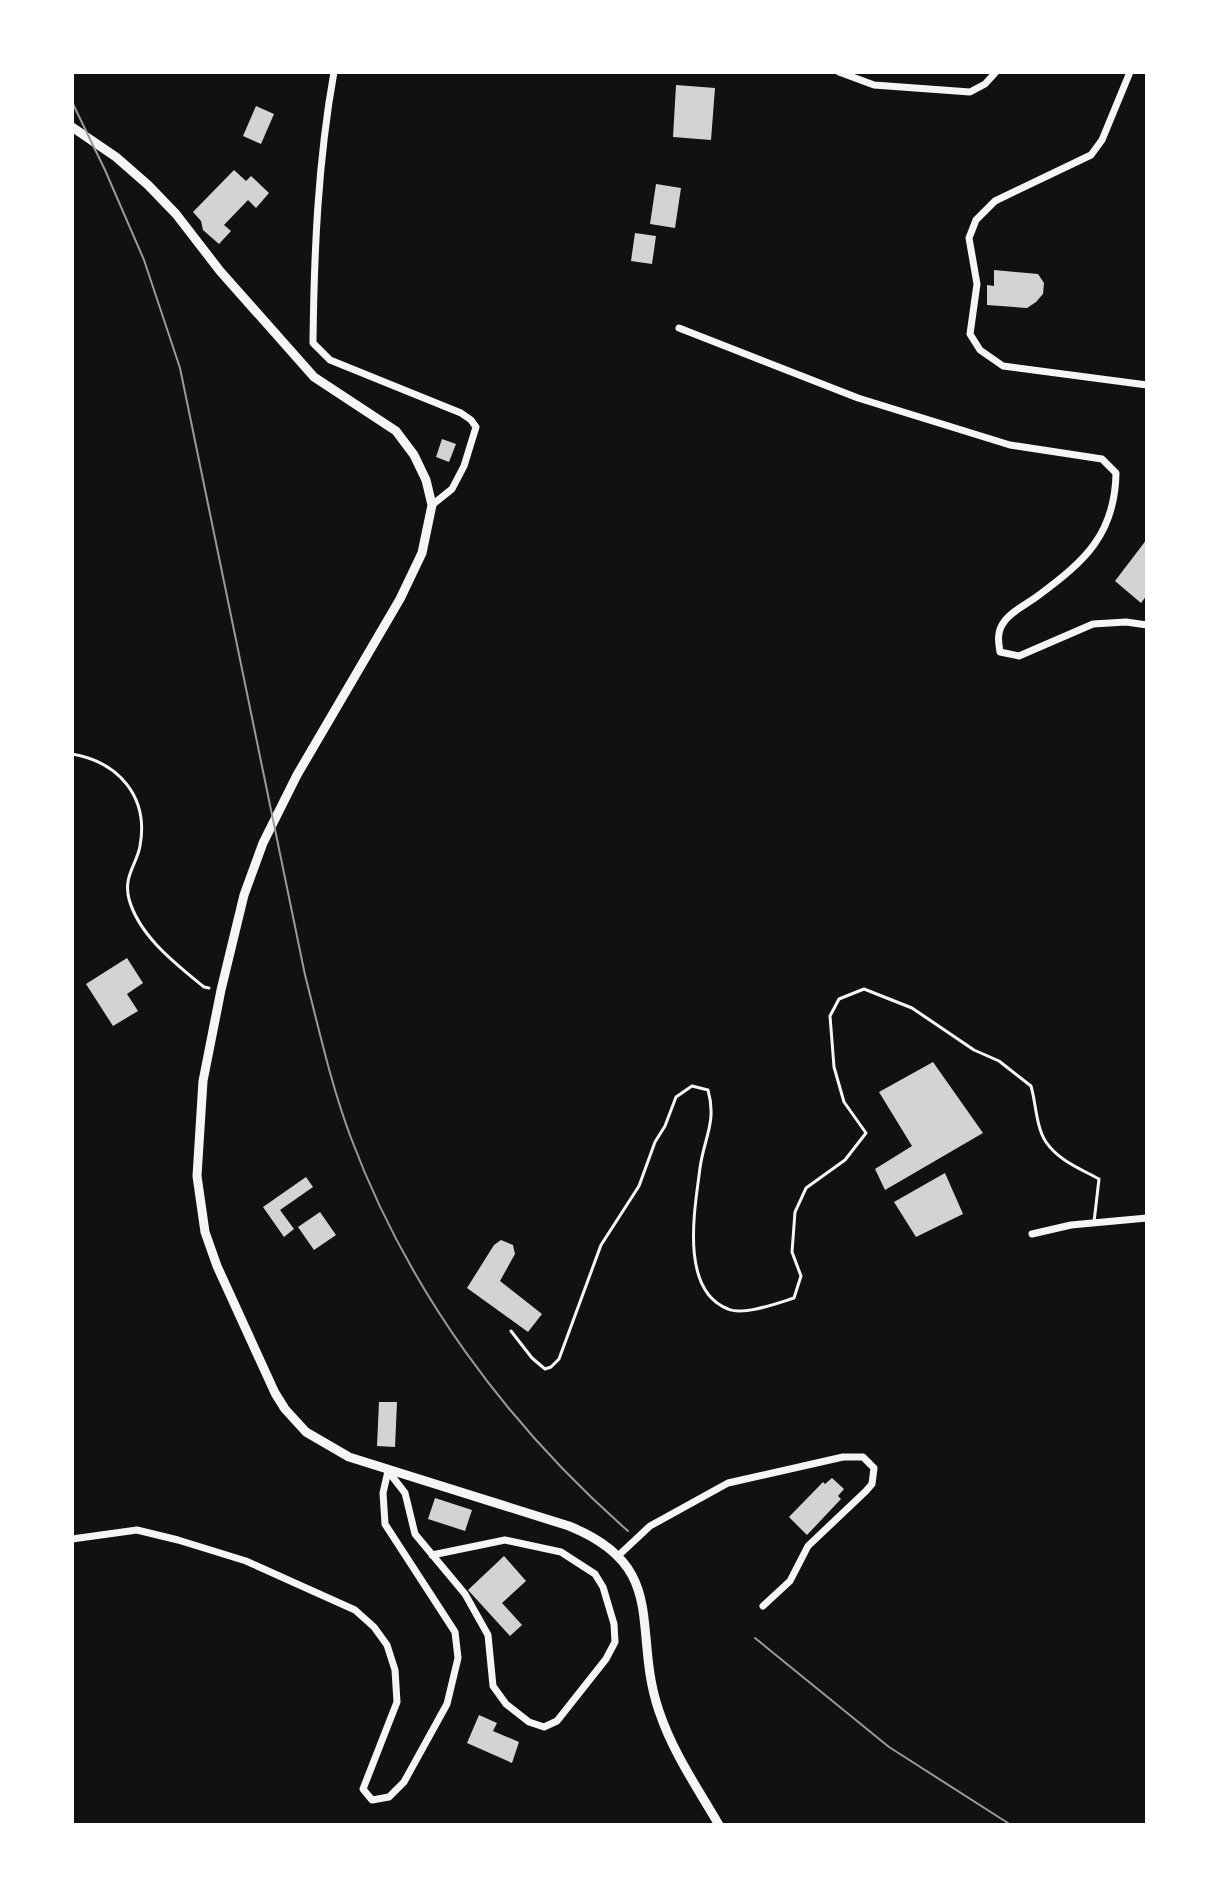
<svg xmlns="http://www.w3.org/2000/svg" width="1219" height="1897" viewBox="0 0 1219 1897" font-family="'Roboto Condensed',sans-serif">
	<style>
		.building { fill: #d3d3d3 }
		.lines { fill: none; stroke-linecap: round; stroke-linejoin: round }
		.path { stroke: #f5f5f5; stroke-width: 3 }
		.service { stroke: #f5f5f5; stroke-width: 3 }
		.minor { stroke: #f5f5f5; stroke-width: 7 }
		.tertiary { stroke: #f5f5f5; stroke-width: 9 }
		.tram { stroke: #9a9a9a; stroke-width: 2 }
	</style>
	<rect width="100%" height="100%" fill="#111"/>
	<g class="building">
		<path d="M 676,85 L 715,88 L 711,140 L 673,137 Z"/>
		<path d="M 256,106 L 274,114 L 261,144 L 243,136 Z"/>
		<path d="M 234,170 L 246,181 L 251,176 L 269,193 L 256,208 L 248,200 L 224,225 L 231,231 L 219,244 L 203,230 L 201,221 L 193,212 Z"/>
		<path d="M 656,184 L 681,188 L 675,228 L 650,224 Z"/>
		<path d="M 635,233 L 656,236 L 652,264 L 631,261 Z"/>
		<path d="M 994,270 L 1038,274 L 1044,283 L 1043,294 L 1036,302 L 1027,308 L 987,305 L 987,285 L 994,286 Z"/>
		<path d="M 442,439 L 456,444 L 449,462 L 436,457 Z"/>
		<path d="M 1147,539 L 1147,595 L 1141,603 L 1115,581 Z"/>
		<path d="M 127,958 L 143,983 L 127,994 L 138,1011 L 113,1026 L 86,984 Z"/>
		<path d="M 933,1062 L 983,1133 L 885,1190 L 875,1169 L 912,1146 L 879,1092 Z"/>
		<path d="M 945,1173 L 963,1214 L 916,1237 L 894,1202 Z"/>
		<path d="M 306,1177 L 313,1187 L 280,1210 L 294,1229 L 284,1237 L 263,1207 Z"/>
		<path d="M 320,1212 L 336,1235 L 314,1250 L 298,1227 Z"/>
		<path d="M 501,1240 L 513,1245 L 515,1254 L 500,1281 L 542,1314 L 528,1332 L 467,1288 L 494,1245 Z"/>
		<path d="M 379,1402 L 397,1402 L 395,1447 L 377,1446 Z"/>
		<path d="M 832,1478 L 844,1489 L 838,1496 L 841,1499 L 807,1535 L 789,1517 L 823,1482 L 825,1484 Z"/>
		<path d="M 435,1498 L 472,1510 L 465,1531 L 428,1519 Z"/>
		<path d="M 504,1556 L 526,1581 L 502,1603 L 522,1625 L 510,1636 L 468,1590 Z"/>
		<path d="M 479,1715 L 497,1723 L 493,1731 L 519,1742 L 512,1763 L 467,1743 Z"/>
	</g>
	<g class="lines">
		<path class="path" d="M 72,754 C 119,762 149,797 140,846 C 137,864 123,876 129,899 C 139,936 176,964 204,987 L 209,988"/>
		<path class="service" d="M 511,1331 L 532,1358 L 545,1369 L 551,1367 L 559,1359 L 601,1245 L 639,1186 L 655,1142 L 665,1126 L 676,1097 L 692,1086 L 708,1090 C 717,1122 704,1138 700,1168 C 695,1208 679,1290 728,1309 C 743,1316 778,1303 794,1298 L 801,1276 L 792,1252 L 795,1212 L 806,1188 L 845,1160 L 866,1133 L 844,1102 L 834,1067 L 830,1016 L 839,999 L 864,989 L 912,1008 L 974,1050 L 999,1061 L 1031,1086 C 1036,1103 1036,1127 1046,1142 C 1059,1161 1081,1169 1099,1179 L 1094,1222"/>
		<g class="minor">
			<path d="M 334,72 C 318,161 314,252 313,343 L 330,360 L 461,413 L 471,420 L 476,427 L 464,466 L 452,489 L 432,505"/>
			<path d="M 839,72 L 874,85 L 970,92 L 985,84 L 996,72"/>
			<path d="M 1130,72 L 1102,140 L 1091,155 L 995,201 L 976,220 L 969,238 L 977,284 L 970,334 L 980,350 L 1003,366 L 1147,385"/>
			<path d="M 679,328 L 858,398 L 1010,445 L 1102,459 L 1116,473 C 1115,534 1085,561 1039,595 C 1029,603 1011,611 1004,622 C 997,631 998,641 1000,652 L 1019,656 L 1093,624 L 1126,622 L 1147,625"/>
			<path d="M 1032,1234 L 1071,1225 L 1147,1218"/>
			<path d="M 388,1471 L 405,1493 L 415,1534 L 465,1594 L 488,1635 L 493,1686 L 506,1704 L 529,1722 L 544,1727 L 557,1721 L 606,1659 L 615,1642 L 614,1624 L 603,1587 L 595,1574 L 561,1552 L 505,1540 L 432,1555"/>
			<path d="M 72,1539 L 137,1530 L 178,1540 L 246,1561 L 355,1610 L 374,1627 L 387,1645 L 395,1670 L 397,1702 L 363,1789 L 372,1800 L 389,1797 L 404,1782 L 447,1704 L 458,1658 L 455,1632 L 385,1524 L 383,1493 L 388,1471"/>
			<path d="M 619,1555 L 650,1526 L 728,1483 L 843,1457 L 863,1457 L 874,1468 L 872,1484 L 866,1491 L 808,1546 L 790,1581 L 763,1606"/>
		</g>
		<path class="tertiary" d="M 72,127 L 116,157 L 148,185 L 176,214 L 220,271 L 314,377 L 396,431 L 414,455 L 426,480 L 432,505 L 422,553 L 400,599 L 297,775 L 263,843 L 244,895 L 221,990 L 203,1081 L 197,1176 L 205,1232 L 217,1266 L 275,1393 L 285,1409 L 306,1432 L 349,1457 L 569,1526 C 671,1567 631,1630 659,1711 C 673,1753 697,1787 719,1825"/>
		<g class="tram">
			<path d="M 72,102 L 105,170 L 144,260 L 180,368 L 305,975 C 319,1029 331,1085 351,1138 C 408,1290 506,1424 628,1531"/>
			<path d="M 755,1638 L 889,1747 L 1011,1825"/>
		</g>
	</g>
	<rect width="1219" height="1897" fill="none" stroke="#ffffff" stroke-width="148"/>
</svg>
